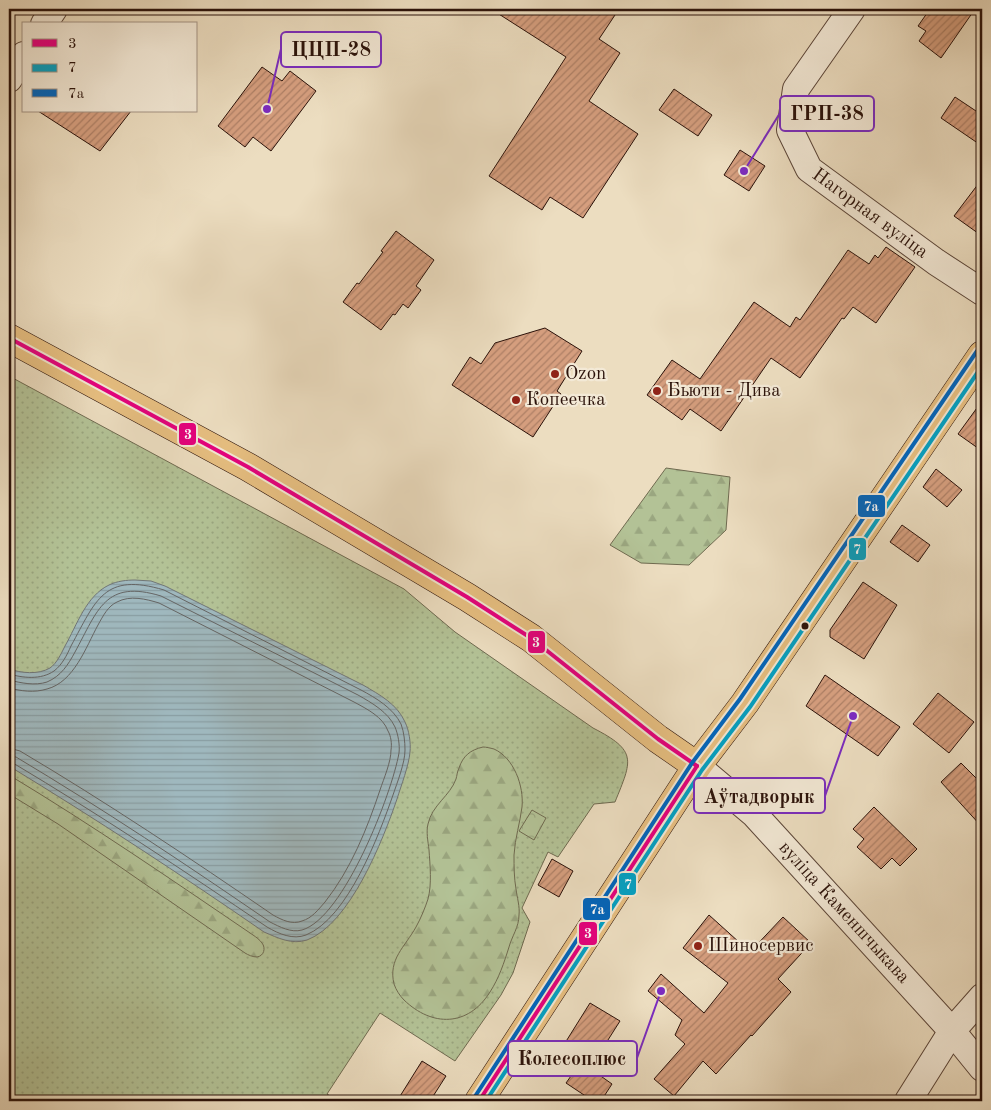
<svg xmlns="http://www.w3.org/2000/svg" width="991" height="1110" viewBox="0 0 991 1110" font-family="'Old Standard TT',serif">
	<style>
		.grass { fill: url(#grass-dots); stroke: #6f6a50 }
		.forest { fill: url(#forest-firs); stroke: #6f6a50 }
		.park { fill: url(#park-crowns); stroke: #6f6a50 }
		.water { fill: url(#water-rules); stroke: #717676 }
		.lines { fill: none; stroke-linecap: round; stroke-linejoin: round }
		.shore { stroke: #656564; stroke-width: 1 }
		.building { fill: url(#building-hatch); stroke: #2b120a }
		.minor-casing { stroke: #5b4538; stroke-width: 28 }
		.major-casing { stroke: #2b120a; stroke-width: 29 }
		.minor { stroke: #f3e9d6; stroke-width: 26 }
		.major { stroke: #e6be80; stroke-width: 28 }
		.bus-1-casing { stroke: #f3e9d6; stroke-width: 8 }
		.bus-2-casing { stroke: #f3e9d6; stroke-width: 8 }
		.bus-3-casing { stroke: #f3e9d6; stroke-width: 8 }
		.bus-1 { stroke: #e5007d; stroke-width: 4 }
		.bus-2 { stroke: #02a1c4; stroke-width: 4 }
		.bus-3 { stroke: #0065bd; stroke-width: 4 }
		.poi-dot { fill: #8f2418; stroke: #f3e9d6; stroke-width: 2 }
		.bus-dot { fill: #2b120a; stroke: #f3e9d6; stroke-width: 2 }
		.labels { text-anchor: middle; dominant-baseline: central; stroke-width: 4.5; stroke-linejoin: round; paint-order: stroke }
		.street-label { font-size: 19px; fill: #2b120a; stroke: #f3e9d6 }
		.poi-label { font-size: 19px; fill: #2b120a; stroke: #f3e9d6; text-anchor: start }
		.leader { fill: none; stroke: #7b2cbf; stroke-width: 2 }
		.callout-dot { fill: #7b2cbf; stroke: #f3e9d6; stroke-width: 2 }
		.callout { fill: #f3e9d6; stroke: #7b2cbf; stroke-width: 2 }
		.callout-label { font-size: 20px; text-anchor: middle; font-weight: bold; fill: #2b120a }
		.line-badge { stroke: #f3e9d6; stroke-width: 2 }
		.badge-label { font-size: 14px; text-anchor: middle; font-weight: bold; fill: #fff }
	</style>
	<defs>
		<pattern id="grass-dots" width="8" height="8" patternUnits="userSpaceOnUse" patternTransform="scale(1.25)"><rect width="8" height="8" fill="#b3c296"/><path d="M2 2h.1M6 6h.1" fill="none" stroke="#9aa680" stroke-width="1.8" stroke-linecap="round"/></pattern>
		<pattern id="forest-firs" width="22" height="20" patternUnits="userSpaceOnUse" patternTransform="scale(1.25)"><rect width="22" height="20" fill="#b3c296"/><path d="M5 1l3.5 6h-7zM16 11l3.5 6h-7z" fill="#9aa680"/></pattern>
		<pattern id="park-crowns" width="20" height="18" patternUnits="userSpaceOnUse" patternTransform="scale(1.25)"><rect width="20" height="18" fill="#b3c296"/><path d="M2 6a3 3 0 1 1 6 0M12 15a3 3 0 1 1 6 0" fill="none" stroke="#9aa680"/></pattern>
		<pattern id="water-rules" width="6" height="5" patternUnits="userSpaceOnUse" patternTransform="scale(1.25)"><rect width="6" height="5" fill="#9fb8be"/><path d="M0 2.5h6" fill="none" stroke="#899da2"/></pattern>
		<pattern id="building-hatch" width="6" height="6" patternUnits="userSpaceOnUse" patternTransform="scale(1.25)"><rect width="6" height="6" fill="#d59e7e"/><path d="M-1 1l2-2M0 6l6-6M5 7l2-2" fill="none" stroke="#ad7f65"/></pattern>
	</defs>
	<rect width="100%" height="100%" fill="#ecddc0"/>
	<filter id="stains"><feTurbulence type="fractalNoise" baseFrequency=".004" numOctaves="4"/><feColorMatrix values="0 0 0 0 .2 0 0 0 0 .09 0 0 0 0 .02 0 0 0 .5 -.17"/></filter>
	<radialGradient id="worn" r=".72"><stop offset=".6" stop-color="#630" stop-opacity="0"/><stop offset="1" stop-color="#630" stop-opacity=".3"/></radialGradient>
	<path class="grass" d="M 9,376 L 404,589 L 455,632 L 593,728 C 638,751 632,760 615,802 L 594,804 L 558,857 L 548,852 L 522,908 L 530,922 L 513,973 L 501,995 L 455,1061 L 380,1013 L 327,1094 L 338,1101 L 9,1101 Z"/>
	<g class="forest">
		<path d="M 666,468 L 730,477 L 726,530 L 689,565 L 641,563 L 610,545 Z"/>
		<path d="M 483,747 C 486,747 490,748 494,749 C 514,758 524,786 522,807 C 520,823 515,838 514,855 C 514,866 514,878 516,889 C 517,897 520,907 519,915 C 519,927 512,936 509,947 C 504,963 499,978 490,992 C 468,1027 432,1027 404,1000 C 400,996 396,990 394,984 C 388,959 405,947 416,927 C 421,918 425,908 428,899 C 432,884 430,865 429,850 C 428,841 426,832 428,824 C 432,805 450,796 456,779 C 457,776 457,772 459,768 C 463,756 470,750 483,747 Z"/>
		<path d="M 9,775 C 92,825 172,880 253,935 C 256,937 260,940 262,943 C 266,948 264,956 257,957 C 253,957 248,955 245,953 L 58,824 L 9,794 Z"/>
	</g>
	<path class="park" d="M 532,810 L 546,818 L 534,840 L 519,831 Z"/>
	<path class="water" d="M 135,580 L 151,581 L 165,586 L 363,685 C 380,695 397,704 405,722 C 409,730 411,743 410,752 C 409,765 401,786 397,799 C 383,840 350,924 307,940 C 292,945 278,938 264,932 C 180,874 96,819 9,766 L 9,669 C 21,673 38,675 50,668 C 57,663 61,654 65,646 C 77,625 86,596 109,585 C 117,581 127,580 135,580 Z"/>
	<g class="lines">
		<g class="shore">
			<path d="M 9,674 C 23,678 41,680 54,671 C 62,665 67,655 71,646 C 96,600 104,572 164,590 L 361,690 C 376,698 393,708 401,724 C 404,732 405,742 405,750 C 405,763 397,783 393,795 C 379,835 348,918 306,935 C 293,940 279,934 267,927 C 183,870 100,815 13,763 L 9,762"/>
			<path d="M 9,680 C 21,683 35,686 47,682 C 61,676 68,665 75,652 C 98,610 105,579 161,596 L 358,695 C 372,703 388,712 395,727 C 398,734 400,745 399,753 C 392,793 344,918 302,930 C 291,933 280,927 270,922 C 187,865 103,809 16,757 L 9,756"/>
			<path d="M 9,688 C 21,691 34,693 47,689 C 74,682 86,647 98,625 C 103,616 108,606 117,602 C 130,595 146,599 159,603 L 354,702 C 367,709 383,717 388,731 C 391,736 392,744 391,750 C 391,762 384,778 380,790 C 367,829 351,869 325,902 C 318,910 312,918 302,921 C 292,925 282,920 273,915 C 190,858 106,802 20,751 L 9,748"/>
		</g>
	</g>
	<g class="building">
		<path d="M 491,9 L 619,9 L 599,39 L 620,53 L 589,101 L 638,134 L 583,218 L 550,197 L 542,210 L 489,176 L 566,57 Z"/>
		<path d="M 930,9 L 975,9 L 941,58 L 919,41 L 926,31 L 918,26 Z"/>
		<path d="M 262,67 L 282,81 L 290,71 L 316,91 L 271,151 L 253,137 L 245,147 L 218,126 Z"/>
		<path d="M 674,89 L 712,115 L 698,136 L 659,110 Z"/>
		<path d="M 955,97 L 982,115 L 982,146 L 941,118 Z"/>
		<path d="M 38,111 L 131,111 L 100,151 Z"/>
		<path d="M 740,150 L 765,166 L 749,191 L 724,175 Z"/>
		<path d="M 982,179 L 982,236 L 954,216 Z"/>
		<path d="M 396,231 L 434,260 L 416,286 L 421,290 L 408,308 L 403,304 L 395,315 L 393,314 L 381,330 L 343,302 L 357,283 L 359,284 L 383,252 L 381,251 Z"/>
		<path d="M 886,247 L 915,267 L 876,323 L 853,307 L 844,319 L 842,318 L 800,378 L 771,358 L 721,431 L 690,409 L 682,420 L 647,395 L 672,360 L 700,379 L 754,302 L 790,327 L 796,317 L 800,320 L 848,250 L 869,264 L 875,255 L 878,258 Z"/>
		<path d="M 545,328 L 582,351 L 557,391 L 561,394 L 533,437 L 452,385 L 470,357 L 481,364 L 495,343 Z"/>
		<path d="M 982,401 L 982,451 L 958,434 Z"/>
		<path d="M 936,469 L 962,490 L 947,507 L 923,487 Z"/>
		<path d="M 902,525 L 930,545 L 918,562 L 890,542 Z"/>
		<path d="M 863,582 L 897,605 L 864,659 L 830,637 L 830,630 Z"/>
		<path d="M 825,675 L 900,727 L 878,756 L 806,706 Z"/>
		<path d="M 938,693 L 974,722 L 949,753 L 913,724 Z"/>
		<path d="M 961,763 L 982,784 L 982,827 L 941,782 Z"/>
		<path d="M 874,807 L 917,849 L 900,866 L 892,858 L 881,869 L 857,847 L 864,839 L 853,829 Z"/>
		<path d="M 552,859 L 573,871 L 559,897 L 538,885 Z"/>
		<path d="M 709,915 L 750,952 L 783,917 L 811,943 L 778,979 L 791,992 L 752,1036 L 751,1035 L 716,1074 L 703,1061 L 674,1096 L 654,1079 L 685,1044 L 675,1035 L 682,1020 L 648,991 L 661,974 L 704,1013 L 728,983 L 683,948 Z"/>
		<path d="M 590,1003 L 620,1021 L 594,1062 L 565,1043 Z"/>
		<path d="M 422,1061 L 446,1076 L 430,1101 L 397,1101 Z"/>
		<path d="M 581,1062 L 612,1084 L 601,1101 L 593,1101 L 566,1083 Z"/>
	</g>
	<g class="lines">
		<defs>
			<g id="minor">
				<path id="s1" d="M 852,9 L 796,89 L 790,130 L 809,169 L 936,262 L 982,292"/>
				<path d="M 44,24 L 54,9"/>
				<path d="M 9,79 L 24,55"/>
				<path id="s2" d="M 697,766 L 754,814 L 952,1031 L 982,1068"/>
				<path d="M 908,1101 L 952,1031 L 982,997"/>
			</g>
			<g id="major">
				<path d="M 9,338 L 248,467 L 467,597 L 531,638 L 658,739 L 697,766"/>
				<path d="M 479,1101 L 697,766 L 745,703 L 982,355"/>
			</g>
		</defs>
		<use href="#minor" class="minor-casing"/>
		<use href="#major" class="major-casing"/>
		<use href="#minor" class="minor"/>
		<use href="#major" class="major"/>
		<defs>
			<g id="bus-1">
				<path d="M 9,338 L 248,467 L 467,597 L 531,638 L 658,739 L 697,766"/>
				<path d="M 479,1101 L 697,766"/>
			</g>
			<path id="bus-2" d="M 486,1101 L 702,770 L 750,707 L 982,366"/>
			<path id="bus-3" d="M 474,1098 L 692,763 L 740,699 L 977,351"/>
		</defs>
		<use href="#bus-1" class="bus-1-casing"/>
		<use href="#bus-2" class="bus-2-casing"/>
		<use href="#bus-3" class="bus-3-casing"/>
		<use href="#bus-1" class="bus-1"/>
		<use href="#bus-2" class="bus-2"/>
		<use href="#bus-3" class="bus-3"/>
	</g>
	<g class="poi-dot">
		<circle cx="555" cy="374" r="5"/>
		<circle cx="657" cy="391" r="5"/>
		<circle cx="516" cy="400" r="5"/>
		<circle cx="698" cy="946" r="5"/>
	</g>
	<circle class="bus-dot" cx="805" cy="626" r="4.5"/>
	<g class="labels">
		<g class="street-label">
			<text stroke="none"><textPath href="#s1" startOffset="258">Нагорная вуліца</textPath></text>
			<text stroke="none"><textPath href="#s2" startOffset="208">вуліца Каменшчыкава</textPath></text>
		</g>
		<g class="poi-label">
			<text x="565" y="374">Ozon</text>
			<text x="667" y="391">Бьюти - Дива</text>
			<text x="526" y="400">Копеечка</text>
			<text x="708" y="946">Шиносервис</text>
		</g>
	</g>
	<path class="leader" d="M267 109L281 49M744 171L780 113M853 716L825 796M661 991L637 1058"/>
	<g class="callout-dot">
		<circle cx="267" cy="109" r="5"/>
		<circle cx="744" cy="171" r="5"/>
		<circle cx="853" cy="716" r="5"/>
		<circle cx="661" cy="991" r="5"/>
	</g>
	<g class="callout">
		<rect x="281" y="32" width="100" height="35" rx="5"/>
		<rect x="780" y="96" width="94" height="35" rx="5"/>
		<rect x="694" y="778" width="131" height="35" rx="5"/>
		<rect x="508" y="1041" width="129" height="35" rx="5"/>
	</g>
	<g class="callout-label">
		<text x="331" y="56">ЦЦП-28</text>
		<text x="827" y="120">ГРП-38</text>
		<text x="759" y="803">Аўтадворык</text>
		<text x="572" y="1065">Колесоплюс</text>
	</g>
	<g class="line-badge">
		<rect x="178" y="422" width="19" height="24" rx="5" fill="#e5007d"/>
		<rect x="857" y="494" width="29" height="24" rx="5" fill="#0065bd"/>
		<rect x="848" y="537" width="19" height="24" rx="5" fill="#02a1c4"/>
		<rect x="527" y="630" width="19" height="24" rx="5" fill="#e5007d"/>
		<rect x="618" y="872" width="19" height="24" rx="5" fill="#02a1c4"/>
		<rect x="582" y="897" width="29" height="24" rx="5" fill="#0065bd"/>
		<rect x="578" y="921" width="20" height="25" rx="5" fill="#e5007d"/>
	</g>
	<g class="badge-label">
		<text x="188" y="439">3</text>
		<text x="871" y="511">7а</text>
		<text x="857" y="554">7</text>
		<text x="536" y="647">3</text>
		<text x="628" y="889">7</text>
		<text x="597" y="914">7а</text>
		<text x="588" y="938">3</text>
	</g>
	<rect width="991" height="1110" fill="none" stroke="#ecddc0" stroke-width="30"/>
	<rect x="10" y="10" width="971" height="1090" fill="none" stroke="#2b120a" stroke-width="2.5"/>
	<rect x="15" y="15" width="961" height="1080" fill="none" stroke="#2b120a"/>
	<rect x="22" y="22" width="175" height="90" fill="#f3e9d6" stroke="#a39384"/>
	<rect x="32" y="39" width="25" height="8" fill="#e5007d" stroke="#a39384"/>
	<text x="68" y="48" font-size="15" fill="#2b120a">3</text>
	<rect x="32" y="64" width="25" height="8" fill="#02a1c4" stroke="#a39384"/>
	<text x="68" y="72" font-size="15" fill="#2b120a">7</text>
	<rect x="32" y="89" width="25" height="8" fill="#0065bd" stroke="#a39384"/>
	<text x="68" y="98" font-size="15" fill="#2b120a">7а</text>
	<rect width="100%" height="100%" filter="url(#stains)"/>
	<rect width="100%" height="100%" fill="url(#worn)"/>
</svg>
